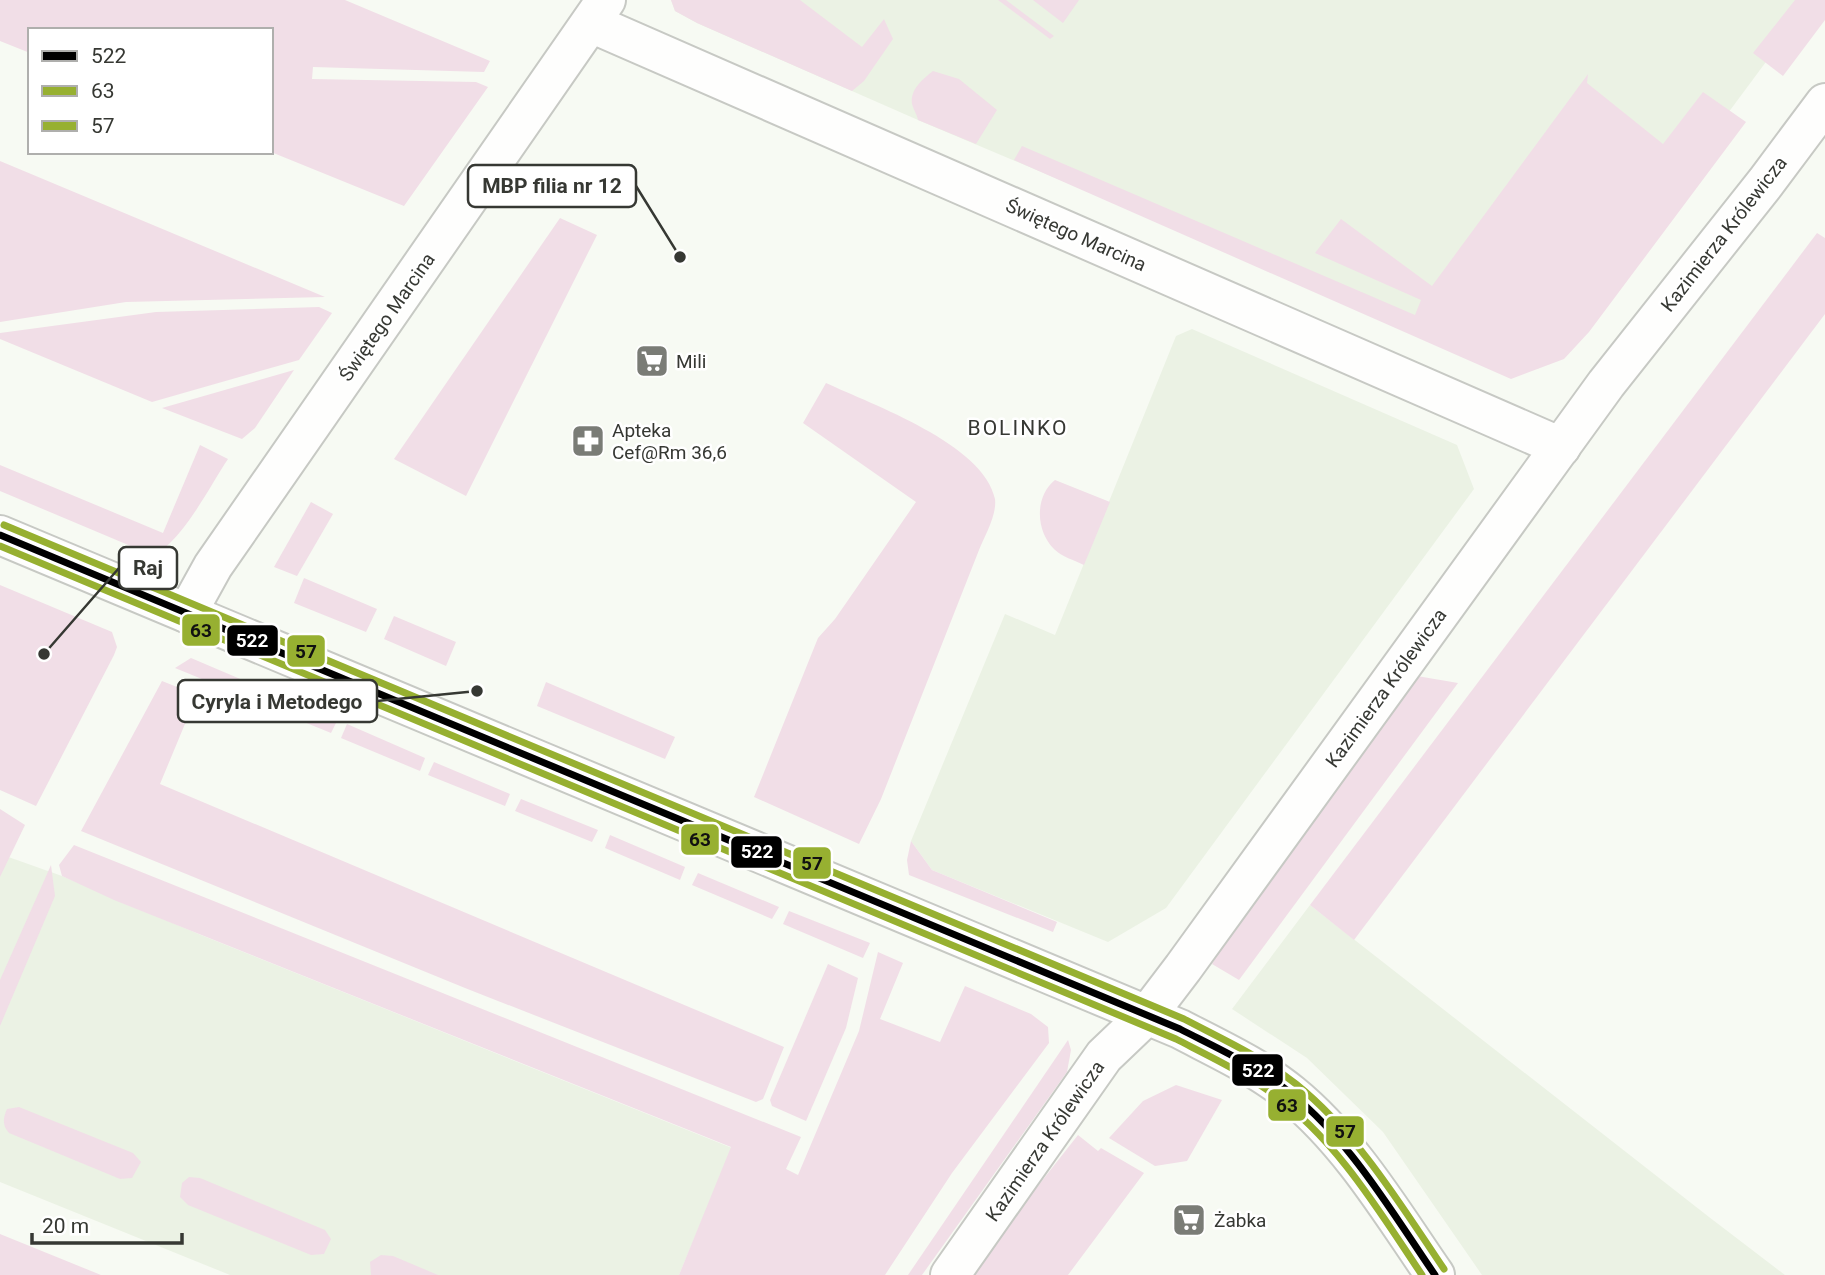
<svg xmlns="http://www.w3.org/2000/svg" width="1825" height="1275" viewBox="0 0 1825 1275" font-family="Roboto,sans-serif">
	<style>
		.built { fill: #ebf2e4 }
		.green { fill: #f1dee7 }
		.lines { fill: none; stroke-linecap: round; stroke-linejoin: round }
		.minor-casing { stroke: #c7c9c4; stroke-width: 42 }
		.minor { stroke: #fefefd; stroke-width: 38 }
		.bus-1-casing { stroke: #fff; stroke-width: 12 }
		.bus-2-casing { stroke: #fff; stroke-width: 12 }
		.bus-3-casing { stroke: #fff; stroke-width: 12 }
		.bus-1 { stroke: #000; stroke-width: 7 }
		.bus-2 { stroke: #97b031; stroke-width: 7 }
		.bus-3 { stroke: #97b031; stroke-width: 7 }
		.labels { text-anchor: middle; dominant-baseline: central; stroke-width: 5; stroke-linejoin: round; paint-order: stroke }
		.street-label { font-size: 19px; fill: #363833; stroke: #fff }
		.poi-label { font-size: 19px; fill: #363833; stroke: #fff; text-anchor: start }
		.neighbourhood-label { font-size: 21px; letter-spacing: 2px; fill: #363833; stroke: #fff }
		.leader { fill: none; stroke: #363833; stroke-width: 2.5 }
		.callout-dot { fill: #363833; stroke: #fff; stroke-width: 2.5 }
		.callout { fill: #fff; stroke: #363833; stroke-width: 2.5 }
		.callout-label { font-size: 21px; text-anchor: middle; font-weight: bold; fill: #363833 }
		.line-badge { stroke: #fff; stroke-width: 2.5 }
		.badge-label { font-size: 19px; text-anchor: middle; font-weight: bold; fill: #fff }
		.pale-badge-label { font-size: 19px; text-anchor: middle; font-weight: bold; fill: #111 }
	</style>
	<rect width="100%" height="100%" fill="#f7faf3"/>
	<g class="built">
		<path d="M 671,0 L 1812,0 L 1538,369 L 1065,182 L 918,120 L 697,23 L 675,11 Z"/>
		<path d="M 1192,329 L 1457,445 L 1474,489 L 1166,908 L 1108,942 L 932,870 L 911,841 L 1005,614 L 1055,635 L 1176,336 Z"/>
		<path d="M 0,854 L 62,876 L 201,935 L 732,1148 L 679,1275 L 230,1275 L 0,1182 Z"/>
		<path d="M 1310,905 L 1709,1217 L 1785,1275 L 1482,1275 L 1383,1132 L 1307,1058 L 1232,1009 Z"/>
	</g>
	<g class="green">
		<path d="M 0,0 L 345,0 L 490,61 L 484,72 L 313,67 L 312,79 L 476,82 L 488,87 L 404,206 L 271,152 L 271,30 L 30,30 L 30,53 L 0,41 Z"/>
		<path d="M 671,0 L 800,0 L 862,47 L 884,19 L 893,39 L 864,81 L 852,91 L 697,23 L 675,11 Z"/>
		<path d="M 998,0 L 1006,0 L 1054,36 L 1050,39 Z"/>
		<path d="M 1033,0 L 1079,0 L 1063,23 Z"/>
		<path d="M 1795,0 L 1825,0 L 1825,20 L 1783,76 L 1753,53 Z"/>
		<path d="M 933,71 L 959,79 L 997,110 L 976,144 L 918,120 C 917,114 913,109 912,104 C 910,89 923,79 933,71 Z"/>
		<path d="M 1588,74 L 1587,83 L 1663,144 L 1703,92 L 1746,122 L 1589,332 L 1564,359 L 1511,379 L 1014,160 L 1022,146 L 1415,315 L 1421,300 L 1315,253 L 1341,219 L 1432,286 Z"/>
		<path d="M 0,161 L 325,297 L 126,302 L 0,322 Z"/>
		<path d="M 560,218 L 597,235 L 466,496 L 394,459 Z"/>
		<path d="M 1817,233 L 1825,238 L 1825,314 L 1354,940 L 1310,905 Z"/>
		<path d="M 319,307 L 332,313 L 299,360 L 152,402 L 0,339 L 0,333 L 156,312 Z"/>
		<path d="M 294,370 L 255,428 L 242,439 L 162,408 Z"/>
		<path d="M 826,383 C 873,405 984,444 995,499 C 997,515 985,535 979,550 L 881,799 L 859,844 L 754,797 L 818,638 L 835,619 L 916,502 L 803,423 Z"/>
		<path d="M 200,445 L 228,459 C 211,484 180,546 152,555 L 0,491 L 0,465 L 163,533 Z"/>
		<path d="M 1055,480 L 1110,502 L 1084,565 C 1074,560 1062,557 1054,549 C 1036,531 1034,497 1055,480 Z"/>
		<path d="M 311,502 L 333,514 L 297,576 L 274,567 Z"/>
		<path d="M 304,578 L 377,609 L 366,632 L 294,603 Z"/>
		<path d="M 0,585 L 112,632 L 117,647 L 114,655 L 36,806 L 0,790 Z"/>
		<path d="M 394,616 L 456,642 L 446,666 L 384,639 Z"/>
		<path d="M 191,658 L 252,684 L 246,697 L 175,668 Z"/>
		<path d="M 1417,676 L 1458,683 L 1239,980 L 1212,964 L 1238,922 Z"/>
		<path d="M 162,681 L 197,695 L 160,784 L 784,1047 L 763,1099 L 756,1102 L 465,988 L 81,831 Z"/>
		<path d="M 546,682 L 675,737 L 665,759 L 537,706 Z"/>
		<path d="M 259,687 L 337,721 L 331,733 L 253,701 Z"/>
		<path d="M 347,724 L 425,758 L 420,771 L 341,738 Z"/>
		<path d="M 434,762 L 510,794 L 505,806 L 428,775 Z"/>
		<path d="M 521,799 L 598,830 L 592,842 L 515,811 Z"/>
		<path d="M 0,809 L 25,825 L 0,877 Z"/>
		<path d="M 610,835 L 685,867 L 680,880 L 605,848 Z"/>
		<path d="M 911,841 L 932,870 L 1057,922 L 1053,932 L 909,875 L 907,860 Z"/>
		<path d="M 74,845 L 801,1137 L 786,1169 L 798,1175 L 859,1031 L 878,952 L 903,963 L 880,1019 L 940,1042 L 965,986 L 1031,1014 L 1048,1027 L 1049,1043 L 952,1173 L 885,1275 L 679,1275 L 731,1147 L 114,900 L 62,876 L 59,865 Z"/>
		<path d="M 51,865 L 55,896 L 0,1026 L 0,980 Z"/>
		<path d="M 698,873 L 779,907 L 772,919 L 692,885 Z"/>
		<path d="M 789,911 L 870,943 L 863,958 L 783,924 Z"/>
		<path d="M 828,964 L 858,978 L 846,1028 L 806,1121 L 772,1106 L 770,1100 Z"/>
		<path d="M 1068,1040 L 1071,1050 L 1067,1072 L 922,1275 L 908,1275 Z"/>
		<path d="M 1176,1085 L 1222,1100 L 1187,1161 L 1155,1166 L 1109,1138 L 1143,1101 Z"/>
		<path d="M 19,1107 L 133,1153 L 141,1162 L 132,1178 L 120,1179 L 9,1133 C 2,1125 3,1118 7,1109 Z"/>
		<path d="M 1078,1135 L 1098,1151 L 1101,1148 L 1144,1173 L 1068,1275 L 974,1275 L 1015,1215 Z"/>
		<path d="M 189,1177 L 200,1178 L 325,1230 L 331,1239 L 324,1254 L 311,1255 L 188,1205 L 180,1197 L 182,1183 Z"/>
		<path d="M 0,1234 L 101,1275 L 0,1275 Z"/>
		<path d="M 381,1255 L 393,1256 L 438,1275 L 371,1275 L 370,1262 Z"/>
	</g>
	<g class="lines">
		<defs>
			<g id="minor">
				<path d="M 591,23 L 1561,447"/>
				<path d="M 0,535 L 1180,1029 C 1218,1049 1258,1067 1291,1094 C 1350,1142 1392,1213 1435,1275"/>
				<path d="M 187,613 L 213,566 L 606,0"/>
				<path d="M 950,1275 L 1104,1056 L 1148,1014 L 1183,968 L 1606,384 L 1766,182 L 1825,103"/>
			</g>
		</defs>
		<use href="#minor" class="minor-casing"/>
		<use href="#minor" class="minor"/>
		<defs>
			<path id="bus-1" d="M 0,535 L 1180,1029 C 1213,1046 1248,1062 1279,1084 C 1346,1133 1389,1208 1435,1275"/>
			<path id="bus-2" d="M 0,546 L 1176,1039 C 1209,1056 1243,1072 1273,1094 C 1337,1140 1379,1211 1422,1275"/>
			<path id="bus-3" d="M 4,525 L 1184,1019 C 1222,1039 1262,1057 1296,1084 C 1358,1134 1400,1204 1444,1269"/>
		</defs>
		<use href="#bus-1" class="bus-1-casing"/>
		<use href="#bus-2" class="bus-2-casing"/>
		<use href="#bus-3" class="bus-3-casing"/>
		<use href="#bus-1" class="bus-1"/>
		<use href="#bus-2" class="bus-2"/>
		<use href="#bus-3" class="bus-3"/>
	</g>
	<defs>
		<symbol id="supermarket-square" viewBox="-11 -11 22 22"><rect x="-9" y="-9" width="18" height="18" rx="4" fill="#7a7c76" stroke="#fff"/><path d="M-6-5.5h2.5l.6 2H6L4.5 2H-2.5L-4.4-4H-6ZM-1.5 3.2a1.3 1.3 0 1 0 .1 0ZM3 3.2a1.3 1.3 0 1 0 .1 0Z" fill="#fff"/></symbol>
		<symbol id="pharmacy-square" viewBox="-11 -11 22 22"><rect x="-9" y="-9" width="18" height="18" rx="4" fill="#7a7c76" stroke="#fff"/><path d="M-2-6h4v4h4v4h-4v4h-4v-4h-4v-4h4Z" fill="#fff"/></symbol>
	</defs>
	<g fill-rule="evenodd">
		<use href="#supermarket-square" x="633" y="342" width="38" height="38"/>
		<use href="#pharmacy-square" x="569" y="422" width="38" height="38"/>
		<use href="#supermarket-square" x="1170" y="1201" width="38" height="38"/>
	</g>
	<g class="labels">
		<g class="street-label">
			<text transform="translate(1724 234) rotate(-52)">Kazimierza Królewicza</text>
			<text transform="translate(1076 235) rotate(24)">Świętego Marcina</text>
			<text transform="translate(387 317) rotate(-55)">Świętego Marcina</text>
			<text transform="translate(1386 688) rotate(-54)">Kazimierza Królewicza</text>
			<text transform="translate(1045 1141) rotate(-55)">Kazimierza Królewicza</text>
		</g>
		<g class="poi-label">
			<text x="676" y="361">Mili</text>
			<text x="612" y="430">Apteka<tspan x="612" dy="22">Cef@Rm 36,6</tspan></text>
			<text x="1214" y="1220">Żabka</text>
		</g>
		<g class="neighbourhood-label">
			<text x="1018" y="428">BOLINKO</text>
		</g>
	</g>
	<path class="leader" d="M680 257L636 186M44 654L119 568M477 691L377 701"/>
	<g class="callout-dot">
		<circle cx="680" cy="257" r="7"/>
		<circle cx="44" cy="654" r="7"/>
		<circle cx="477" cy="691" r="7"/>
	</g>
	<g class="callout">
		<rect x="468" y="165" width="168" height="42" rx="7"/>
		<rect x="119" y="547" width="58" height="42" rx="7"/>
		<rect x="178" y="680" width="199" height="42" rx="7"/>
	</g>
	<g class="callout-label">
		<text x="552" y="193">MBP filia nr 12</text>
		<text x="148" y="575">Raj</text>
		<text x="277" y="709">Cyryla i Metodego</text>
	</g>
	<g class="line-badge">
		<rect x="181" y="613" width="40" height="34" rx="7" fill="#97b031"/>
		<rect x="226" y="624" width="53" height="33" rx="7" fill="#000"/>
		<rect x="286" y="634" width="40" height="34" rx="7" fill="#97b031"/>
		<rect x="680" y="823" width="40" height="33" rx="7" fill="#97b031"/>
		<rect x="730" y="835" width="53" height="34" rx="7" fill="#000"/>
		<rect x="792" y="846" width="40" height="34" rx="7" fill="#97b031"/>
		<rect x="1231" y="1053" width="53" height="34" rx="7" fill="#000"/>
		<rect x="1267" y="1088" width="40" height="34" rx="7" fill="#97b031"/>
		<rect x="1325" y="1115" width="40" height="33" rx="7" fill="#97b031"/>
	</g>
	<g class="badge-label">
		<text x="252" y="647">522</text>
		<text x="757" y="858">522</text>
		<text x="1258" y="1077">522</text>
	</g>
	<g class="pale-badge-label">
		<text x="201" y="637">63</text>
		<text x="306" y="658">57</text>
		<text x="700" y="846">63</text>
		<text x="812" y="870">57</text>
		<text x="1287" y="1112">63</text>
		<text x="1345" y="1138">57</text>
	</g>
	<rect x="28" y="28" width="245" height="126" fill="#ffffff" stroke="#afafad" stroke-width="2"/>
	<rect x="42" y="51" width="35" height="10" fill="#000000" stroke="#afafad" stroke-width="2"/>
	<text x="91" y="63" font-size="21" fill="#363833">522</text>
	<rect x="42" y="86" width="35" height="10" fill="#97b031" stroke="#afafad" stroke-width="2"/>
	<text x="91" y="98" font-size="21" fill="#363833">63</text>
	<rect x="42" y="121" width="35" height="10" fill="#97b031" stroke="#afafad" stroke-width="2"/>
	<text x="91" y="133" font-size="21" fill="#363833">57</text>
	<path d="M32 1233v10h150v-10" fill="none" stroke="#363833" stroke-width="3.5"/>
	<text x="42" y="1233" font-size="21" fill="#363833" stroke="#ffffff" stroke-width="5" paint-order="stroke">20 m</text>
</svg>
